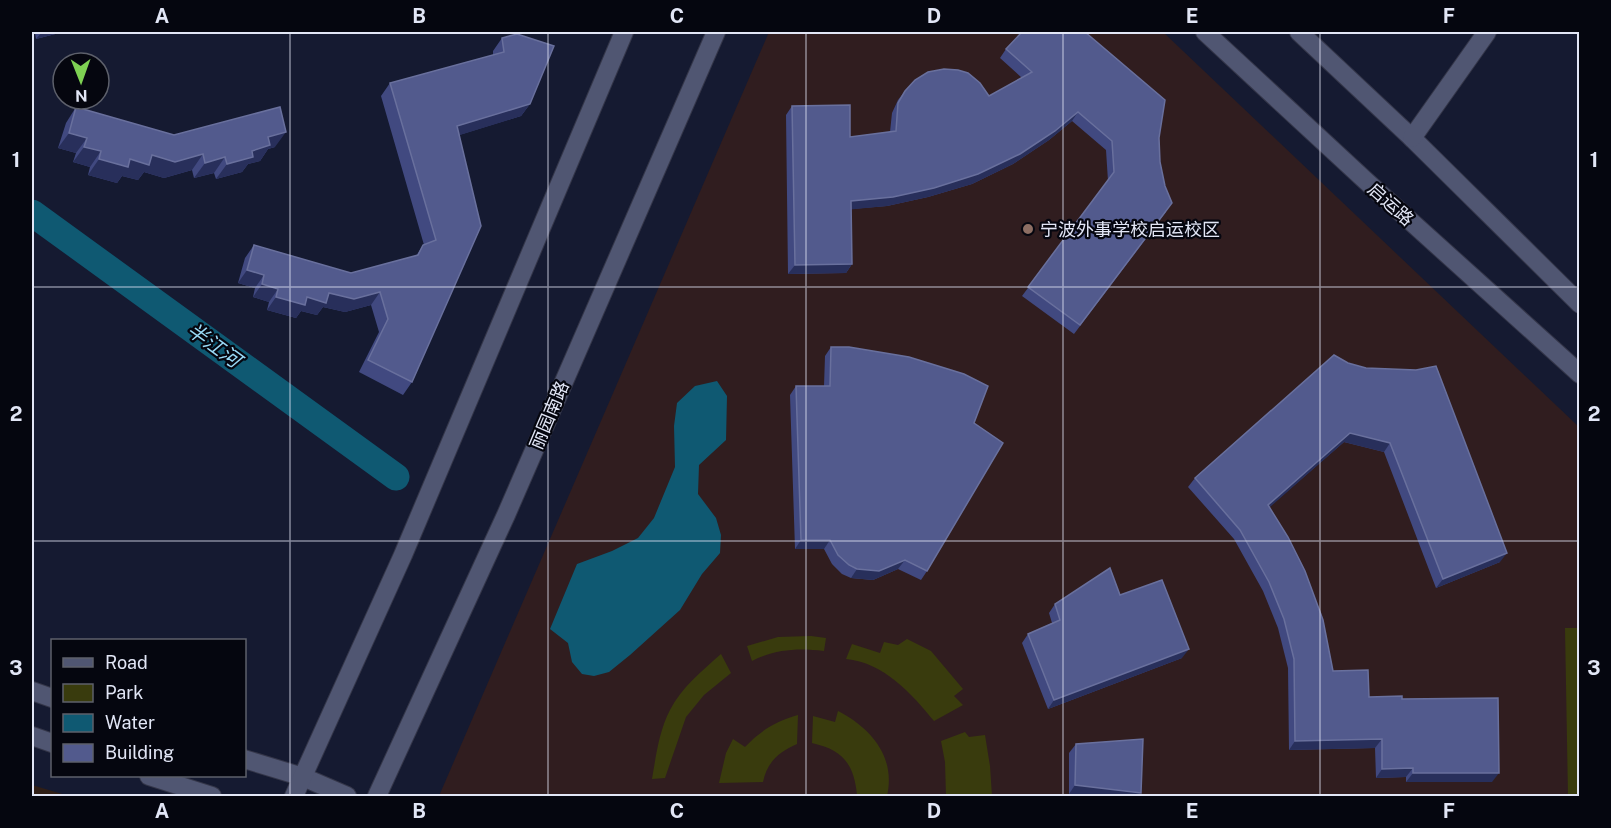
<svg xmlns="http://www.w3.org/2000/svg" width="1611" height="828" viewBox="0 0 1611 828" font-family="'Public Sans','Noto Sans SC',sans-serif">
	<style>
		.commercial { fill: #2f1e16 }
		.education { fill: #301d1f }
		.green { fill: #393b0d }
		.water { fill: #0f5972 }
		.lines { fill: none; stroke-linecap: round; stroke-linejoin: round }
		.canal { stroke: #0f5972; stroke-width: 27 }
		.street-casing { stroke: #343649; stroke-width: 20 }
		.secondary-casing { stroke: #343649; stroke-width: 20 }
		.street { stroke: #505672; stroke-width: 18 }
		.secondary { stroke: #505672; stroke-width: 18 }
		.wall { fill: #414980 }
		.shaded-wall { fill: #282f5b }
		.building { fill: #525a8d; stroke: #69709d; stroke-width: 1.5 }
		.grid { fill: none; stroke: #e2e6f6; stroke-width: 1.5; stroke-opacity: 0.55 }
		.education-dot { fill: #8d6e63; stroke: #05060f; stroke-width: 2 }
		.labels { text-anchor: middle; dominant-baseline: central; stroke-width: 4.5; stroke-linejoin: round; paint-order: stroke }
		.street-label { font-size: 18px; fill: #e2e6f6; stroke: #05060f }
		.poi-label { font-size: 18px; fill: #e2e6f6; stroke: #05060f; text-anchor: start }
		.water-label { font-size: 20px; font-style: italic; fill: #99daf6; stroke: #05060f }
		.neatline { fill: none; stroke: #e2e6f6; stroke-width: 2 }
		.grid-label { font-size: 20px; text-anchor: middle; font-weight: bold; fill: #e2e6f6 }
	</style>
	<rect width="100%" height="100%" fill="#151a31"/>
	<path class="commercial" d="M 32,785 L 69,796 L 32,796 Z"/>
	<path class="education" d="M 769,32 L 1163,32 L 1579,427 L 1579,796 L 439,796 Z"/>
	<g class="green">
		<path d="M 1565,628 L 1579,628 L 1579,796 L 1568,796 Z"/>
		<path d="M 811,636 L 826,638 L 824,651 C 798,648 776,649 752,661 L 747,646 L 778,637 Z"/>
		<path d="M 907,639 L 931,651 L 963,689 L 954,696 L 963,705 L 934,721 C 912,694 883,662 846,659 L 852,644 L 880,653 L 884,642 L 898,645 Z"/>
		<path d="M 721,654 L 731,673 L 704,695 L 686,717 L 665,778 L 652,779 C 656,756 659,731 670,710 C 681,688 703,670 721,654 Z"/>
		<path d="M 838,711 C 871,728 896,757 887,796 L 857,795 C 854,764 843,750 812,743 L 813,716 L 835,722 Z"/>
		<path d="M 798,715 L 797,744 C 779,752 767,762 763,782 L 719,783 L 726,753 L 733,739 L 745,747 C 760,731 776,721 798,715 Z"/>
		<path d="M 965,732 L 969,737 L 985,735 L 990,766 L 992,796 L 946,796 L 945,762 L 941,741 Z"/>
	</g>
	<path class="water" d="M 717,381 L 727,396 L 726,440 L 699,465 L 698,494 L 716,518 L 721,535 L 720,553 L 702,574 L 680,610 L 630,655 L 609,672 L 594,676 L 582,674 L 572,662 L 568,643 L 550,629 L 577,564 L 612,551 L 638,538 L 654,518 L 675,467 L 674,426 L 677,403 L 695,386 Z"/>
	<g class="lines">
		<path class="canal" d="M 32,213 L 396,477"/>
		<defs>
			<g id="street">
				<path d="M 32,691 L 52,698"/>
				<path d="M 32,736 L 52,743"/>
				<path d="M 244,759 L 303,777 L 347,796"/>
				<path d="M 149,776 L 212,796"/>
			</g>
			<g id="secondary">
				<path d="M 1205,32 L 1366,181 L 1580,374"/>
				<path d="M 1299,32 L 1412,138 L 1580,304"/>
				<path d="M 1412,138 L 1487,32"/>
				<path d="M 294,796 L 403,555 L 624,32"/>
				<path d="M 377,796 L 506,515 L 716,32"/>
			</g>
		</defs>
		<use href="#street" class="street-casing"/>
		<use href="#secondary" class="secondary-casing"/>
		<use href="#street" class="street"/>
		<use href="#secondary" class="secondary"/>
	</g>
	<g class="wall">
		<path d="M 32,32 L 63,32 L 36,39 L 35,33 L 32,33 Z"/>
		<path d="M 502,38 L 530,104 L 521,116 L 459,135 L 412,382 L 403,395 L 359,372 L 379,332 L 371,305 L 345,312 L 323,307 L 317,315 L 301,311 L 296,318 L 267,310 L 269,302 L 253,297 L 255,288 L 238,283 L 245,258 L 254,245 L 351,273 L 416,256 L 423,245 L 424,245 L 381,96 L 390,83 L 493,55 L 493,51 Z"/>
		<path d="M 1006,49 L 1159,138 L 1160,162 L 1166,212 L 1074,334 L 1022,296 L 1108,181 L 1106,150 L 1072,121 L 1049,140 L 1013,164 L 972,184 L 928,197 L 887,206 L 851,209 L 852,264 L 846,273 L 788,274 L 786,115 L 792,106 L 850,137 L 890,132 L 892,113 L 898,100 L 905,91 L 989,96 L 1022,78 L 1000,58 Z"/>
		<path d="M 76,107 L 174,135 L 275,147 L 268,149 L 260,161 L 248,164 L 242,172 L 216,179 L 214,173 L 194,178 L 192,170 L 164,178 L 144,172 L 138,180 L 122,176 L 117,183 L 88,175 L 90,167 L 73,162 L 76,153 L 58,148 L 66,123 Z"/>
		<path d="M 831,347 L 974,423 L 927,571 L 921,580 L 898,569 L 873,580 L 851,578 L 842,574 L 832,564 L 824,549 L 795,549 L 790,395 L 796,386 L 824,386 L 825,356 Z"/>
		<path d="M 1334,355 L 1500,562 L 1436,588 L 1384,452 L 1344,442 L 1269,507 L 1333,671 L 1369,697 L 1402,699 L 1492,782 L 1406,782 L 1406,777 L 1376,778 L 1375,748 L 1289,750 L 1288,668 L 1278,628 L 1263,591 L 1234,539 L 1188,487 L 1195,478 Z"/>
		<path d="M 1120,595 L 1182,658 L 1048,709 L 1022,643 L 1028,634 L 1052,623 L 1049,613 L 1055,604 Z"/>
		<path d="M 1076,744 L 1138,796 L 1091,796 L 1069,794 L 1069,753 Z"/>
	</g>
	<g class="shaded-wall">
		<path d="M 42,32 L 63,32 L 36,39 Z"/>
		<path d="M 530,104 L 521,116 L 447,139 L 457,126 Z"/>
		<path d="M 1078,112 L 1072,121 L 1049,140 L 1013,164 L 972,184 L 928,197 L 887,206 L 845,210 L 851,201 Z"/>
		<path d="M 286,132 L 275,147 L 268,149 L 260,161 L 248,164 L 242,172 L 216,179 L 227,164 L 252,151 L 268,137 Z"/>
		<path d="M 69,133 L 87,138 L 76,153 L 58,148 Z"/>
		<path d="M 84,147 L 101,151 L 90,167 L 73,162 Z"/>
		<path d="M 203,154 L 192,170 L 164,178 L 144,172 L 138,180 L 122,176 L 117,183 L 88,175 L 99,159 L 130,159 L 152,155 Z"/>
		<path d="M 225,157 L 214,173 L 194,178 L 205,163 Z"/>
		<path d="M 852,264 L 846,273 L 788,274 L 795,265 Z"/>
		<path d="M 247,270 L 264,275 L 255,288 L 238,283 Z"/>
		<path d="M 262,284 L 278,289 L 269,302 L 253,297 Z"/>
		<path d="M 380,292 L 371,305 L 345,312 L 323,307 L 317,315 L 301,311 L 296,318 L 267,310 L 276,297 L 307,297 L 329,293 Z"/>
		<path d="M 1350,433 L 1390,443 L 1384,452 L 1344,442 L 1262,514 L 1268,505 Z"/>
		<path d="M 801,540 L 830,540 L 824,549 L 795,549 Z"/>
		<path d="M 1507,553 L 1500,562 L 1436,588 L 1443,579 Z"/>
		<path d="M 905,560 L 898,569 L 873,580 L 851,578 L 857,569 Z"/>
		<path d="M 1189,649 L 1182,658 L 1048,709 L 1054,700 Z"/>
		<path d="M 1382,739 L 1375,748 L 1289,750 L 1295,741 Z"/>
		<path d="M 1413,768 L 1406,777 L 1376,778 L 1382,769 Z"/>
		<path d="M 1413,773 L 1499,773 L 1492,782 L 1406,782 Z"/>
		<path d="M 1075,785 L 1141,793 L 1138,796 L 1091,796 L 1069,794 Z"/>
	</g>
	<g class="building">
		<path d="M 1022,32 L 1085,32 L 1165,100 L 1159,138 L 1160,162 L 1165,186 L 1172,203 L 1080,325 L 1028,287 L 1114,172 L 1112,141 L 1078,112 L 1055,131 L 1020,154 L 978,174 L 934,188 L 893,197 L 851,201 L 852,264 L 795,265 L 792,106 L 850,105 L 850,137 L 896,131 L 898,103 L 905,91 L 915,80 L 928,72 L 944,69 L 958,70 L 968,73 L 980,83 L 989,96 L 1032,72 L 1006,49 Z"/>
		<path d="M 517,34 L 554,46 L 530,104 L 457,126 L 481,226 L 412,382 L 368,360 L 388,319 L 380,292 L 354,299 L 329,293 L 326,303 L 307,297 L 305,305 L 276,297 L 278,289 L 262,284 L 264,275 L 247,270 L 254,245 L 351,273 L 418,255 L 423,245 L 436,240 L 390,83 L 504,52 L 502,38 Z"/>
		<path d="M 76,107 L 174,135 L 280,107 L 286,132 L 268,137 L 270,145 L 252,151 L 253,157 L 227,164 L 225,157 L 205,163 L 203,154 L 175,162 L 152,155 L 149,165 L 130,159 L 128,167 L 99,159 L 101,151 L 84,147 L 87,138 L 69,133 Z"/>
		<path d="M 831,347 L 849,347 L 909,357 L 964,374 L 988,386 L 974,423 L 1003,443 L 927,571 L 905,560 L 879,571 L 857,569 L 849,565 L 838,555 L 830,540 L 801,540 L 796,386 L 830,386 Z"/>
		<path d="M 1334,355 L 1348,363 L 1366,368 L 1416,370 L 1436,366 L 1507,553 L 1443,579 L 1390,443 L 1350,433 L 1268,505 L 1288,537 L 1305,571 L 1323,620 L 1333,671 L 1368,670 L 1369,697 L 1402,696 L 1402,699 L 1498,698 L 1499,773 L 1413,773 L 1413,768 L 1382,769 L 1382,739 L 1295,741 L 1294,659 L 1284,619 L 1269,582 L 1240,530 L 1195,478 Z"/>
		<path d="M 1110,568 L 1120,595 L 1162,580 L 1189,649 L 1054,700 L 1028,634 L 1060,620 L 1055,604 Z"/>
		<path d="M 1143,739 L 1141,793 L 1075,785 L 1076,744 Z"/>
	</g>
	<path class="grid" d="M 290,32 L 290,796M 548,32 L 548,796M 806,32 L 806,796M 1063,32 L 1063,796M 1320,32 L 1320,796M 32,287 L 1580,287M 32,541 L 1580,541"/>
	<circle class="education-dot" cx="1028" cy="229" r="6"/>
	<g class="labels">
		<g class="street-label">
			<text transform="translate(1391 204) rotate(42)">启运路</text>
			<text transform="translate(549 415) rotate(-67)">丽园南路</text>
		</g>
		<g class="poi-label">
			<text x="1040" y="229">宁波外事学校启运校区</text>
		</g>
		<g class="water-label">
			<text transform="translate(214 345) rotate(36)">半江河</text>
		</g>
	</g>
	<rect width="1611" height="828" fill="none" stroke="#05060f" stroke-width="66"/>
	<rect x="51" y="639" width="195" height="138" fill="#05060f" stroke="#5d606b" stroke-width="1.5"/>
	<rect x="63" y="658" width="30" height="9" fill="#505672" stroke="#5d606b" stroke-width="1.5"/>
	<text x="105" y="669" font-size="18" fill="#e2e6f6">Road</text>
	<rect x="63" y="684" width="30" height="18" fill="#393b0d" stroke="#5d606b" stroke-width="1.5"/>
	<text x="105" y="699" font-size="18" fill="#e2e6f6">Park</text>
	<rect x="63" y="714" width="30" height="18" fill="#0f5972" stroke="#5d606b" stroke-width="1.5"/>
	<text x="105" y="729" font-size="18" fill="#e2e6f6">Water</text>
	<rect x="63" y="744" width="30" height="18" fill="#525a8d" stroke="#5d606b" stroke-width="1.5"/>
	<text x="105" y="759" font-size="18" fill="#e2e6f6">Building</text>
	<g transform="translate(81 81) rotate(179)"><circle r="28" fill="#05060f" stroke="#5d606b" stroke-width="1.5"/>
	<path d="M0-4.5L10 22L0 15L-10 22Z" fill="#7ed153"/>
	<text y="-9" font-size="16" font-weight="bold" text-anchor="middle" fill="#e2e6f6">N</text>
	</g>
	<rect x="33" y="33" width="1545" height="762" class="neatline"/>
	<g class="grid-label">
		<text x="162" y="23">A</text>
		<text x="419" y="23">B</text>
		<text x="677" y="23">C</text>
		<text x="934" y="23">D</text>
		<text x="1192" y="23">E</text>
		<text x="1449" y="23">F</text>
		<text x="16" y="167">1</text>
		<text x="1594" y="167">1</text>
		<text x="16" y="421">2</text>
		<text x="1594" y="421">2</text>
		<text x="16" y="675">3</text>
		<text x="1594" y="675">3</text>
		<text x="162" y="818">A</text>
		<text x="419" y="818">B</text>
		<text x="677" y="818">C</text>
		<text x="934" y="818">D</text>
		<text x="1192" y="818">E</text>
		<text x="1449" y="818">F</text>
	</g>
</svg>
